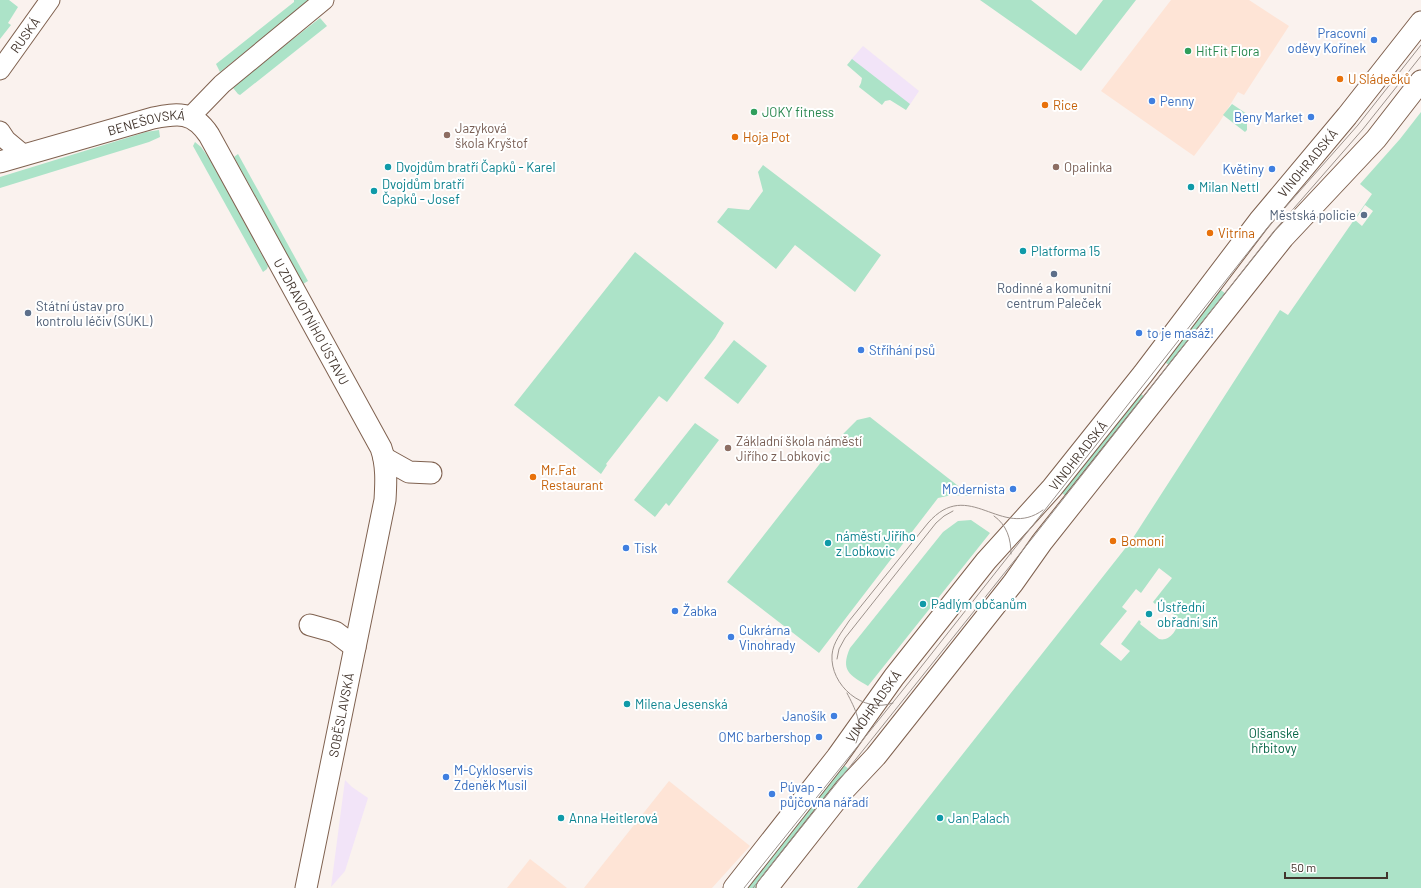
<svg xmlns="http://www.w3.org/2000/svg" width="1421" height="888" viewBox="0 0 1421 888" font-family="Barlow,sans-serif">
	<style>
		.built { fill: #fee4d6 }
		.industrial { fill: #f2e4f8 }
		.green { fill: #ace3c8; fill-rule: evenodd }
		.lines { fill: none; stroke-linecap: round; stroke-linejoin: round }
		.tertiary-casing { stroke: #7f614f; stroke-width: 21 }
		.secondary-casing { stroke: #7f614f; stroke-width: 23 }
		.tertiary { stroke: #fff; stroke-width: 19 }
		.secondary { stroke: #fff; stroke-width: 21 }
		.tram { stroke: #9d928c; stroke-width: 1 }
		.shop-dot { fill: #3f7fe0; stroke: #fff; stroke-width: 1.5 }
		.leisure-dot { fill: #2e9e5b; stroke: #fff; stroke-width: 1.5 }
		.food-dot { fill: #e8710a; stroke: #fff; stroke-width: 1.5 }
		.education-dot { fill: #8d6e63; stroke: #fff; stroke-width: 1.5 }
		.culture-dot { fill: #0f9aa8; stroke: #fff; stroke-width: 1.5 }
		.service-dot { fill: #5c6f8a; stroke: #fff; stroke-width: 1.5 }
		.labels { text-anchor: middle; dominant-baseline: central; stroke-width: 4; stroke-linejoin: round; paint-order: stroke }
		.shop-label { font-size: 13px; fill: #366cbe; stroke: #fff; text-anchor: start }
		.street-label { font-size: 13px; fill: #42352d; stroke: #fff }
		.leisure-label { font-size: 13px; fill: #27864d; stroke: #fff; text-anchor: start }
		.food-label { font-size: 13px; fill: #c56008; stroke: #fff; text-anchor: start }
		.education-label { font-size: 13px; fill: #785e54; stroke: #fff; text-anchor: start }
		.culture-label { font-size: 13px; fill: #0d838f; stroke: #fff; text-anchor: start }
		.service-label { font-size: 13px; fill: #4e5e75; stroke: #fff; text-anchor: end }
		.park-label { font-size: 13px; fill: #066545; stroke: #fff }
	</style>
	<rect width="100%" height="100%" fill="#faf2ee"/>
	<g class="built">
		<path d="M 1171,0 L 1249,0 L 1289,26 L 1244,95 L 1238,92 L 1219,123 L 1194,156 L 1101,91 Z"/>
		<path d="M 669,781 L 750,846 L 712,888 L 584,888 Z"/>
		<path d="M 530,859 L 543,869 L 567,888 L 507,888 Z"/>
	</g>
	<g class="industrial">
		<path d="M 863,46 L 919,91 L 909,106 L 850,61 Z"/>
		<path d="M 345,780 L 352,787 L 368,798 L 345,871 L 331,887 Z"/>
	</g>
	<g class="green">
		<path d="M 0,0 L 9,0 L 18,7 L 8,23 L 11,25 L 0,39 Z"/>
		<path d="M 294,0 L 310,0 L 220,72 L 216,64 L 294,2 Z"/>
		<path d="M 980,0 L 1031,0 L 1076,35 L 1103,0 L 1136,0 L 1081,71 Z"/>
		<path d="M 320,18 L 327,26 L 240,95 L 238,94 L 229,83 L 248,74 Z"/>
		<path d="M 852,59 L 910,104 L 906,110 L 890,100 L 885,101 L 882,105 L 859,87 L 861,83 L 862,78 L 847,65 Z"/>
		<path d="M 1232,104 L 1247,114 L 1247,130 L 1245,132 L 1223,115 Z"/>
		<path d="M 1421,112 L 1421,888 L 857,888 L 1131,541 L 1280,310 L 1288,315 L 1372,194 L 1360,184 L 1400,139 ZM 1365,205 L 1373,211 L 1362,226 L 1355,220 ZM 1159,568 L 1172,578 L 1153,602 L 1155,604 L 1157,602 L 1176,616 L 1178,621 C 1178,630 1169,642 1159,639 L 1140,624 L 1141,622 L 1139,620 L 1121,644 L 1130,651 L 1121,661 L 1100,644 L 1127,611 L 1122,607 L 1136,589 L 1141,593 Z"/>
		<path d="M 159,130 L 160,137 L 149,142 L 0,188 L 0,177 L 146,132 Z"/>
		<path d="M 195,142 L 201,147 L 209,158 L 268,266 L 267,269 L 263,272 L 193,146 Z"/>
		<path d="M 238,154 L 308,281 L 303,284 L 234,157 Z"/>
		<path d="M 763,165 L 881,255 L 855,292 L 795,245 L 776,269 L 717,222 L 728,208 L 749,210 L 763,191 L 758,172 Z"/>
		<path d="M 635,252 L 724,323 L 715,338 L 667,402 L 659,396 L 606,464 L 607,465 L 601,474 L 514,405 Z"/>
		<path d="M 1217,287 L 1226,294 L 1170,366 L 1161,359 Z"/>
		<path d="M 734,340 L 767,366 L 738,404 L 704,378 Z"/>
		<path d="M 1136,390 L 1146,398 L 1067,497 L 1057,489 Z"/>
		<path d="M 870,417 L 971,496 L 952,495 L 938,498 L 819,653 L 727,582 L 844,433 L 857,420 Z"/>
		<path d="M 695,423 L 719,440 L 669,506 L 666,503 L 655,517 L 634,500 Z"/>
		<path d="M 971,520 L 990,533 L 868,686 C 850,675 840,671 850,648 L 943,532 L 958,521 Z"/>
		<path d="M 840,762 L 850,770 L 756,888 L 740,888 Z"/>
	</g>
	<g class="lines">
		<defs>
			<g id="tertiary">
				<path id="s1" d="M 0,70 L 50,0"/>
				<path d="M 190,117 L 222,84 L 324,0"/>
				<path d="M 0,131 L 6,140 L 24,155"/>
			</g>
			<g id="secondary">
				<path id="s2" d="M 0,162 L 153,118 C 178,113 193,111 209,135 L 381,448 C 387,465 386,483 385,500 L 306,888"/>
				<path d="M 384,458 L 409,472 L 431,473"/>
				<path d="M 310,625 L 335,632 L 355,647"/>
				<path id="s3" d="M 734,888 L 837,757 L 894,677 L 986,561 L 1052,488 L 1143,374 L 1259,221 L 1347,116 L 1421,22"/>
				<path d="M 767,888 L 845,789 L 876,756 L 1013,583 L 1042,542 L 1283,238 L 1376,139 L 1421,81"/>
			</g>
		</defs>
		<use href="#tertiary" class="tertiary-casing"/>
		<use href="#secondary" class="secondary-casing"/>
		<use href="#tertiary" class="tertiary"/>
		<use href="#secondary" class="secondary"/>
		<g class="tram">
			<path d="M 994,516 C 1007,525 1011,539 1011,554"/>
			<path d="M 837,659 L 839,649 L 845,638 L 936,523 L 944,516 L 953,511"/>
			<path d="M 847,693 C 855,709 864,724 856,743"/>
			<path d="M 893,703 C 863,714 830,685 832,655 C 833,642 842,632 849,621 L 928,523 C 969,476 1001,541 1043,510"/>
			<path d="M 744,888 L 910,681 L 1268,227 L 1358,125 L 1421,45"/>
			<path d="M 753,888 L 1034,536 L 1274,231 L 1363,129 L 1421,56"/>
		</g>
	</g>
	<g class="shop-dot">
		<circle cx="1374" cy="40" r="4"/>
		<circle cx="1152" cy="101" r="4"/>
		<circle cx="1311" cy="117" r="4"/>
		<circle cx="1272" cy="169" r="4"/>
		<circle cx="1139" cy="333" r="4"/>
		<circle cx="861" cy="350" r="4"/>
		<circle cx="1013" cy="489" r="4"/>
		<circle cx="626" cy="548" r="4"/>
		<circle cx="675" cy="611" r="4"/>
		<circle cx="731" cy="637" r="4"/>
		<circle cx="834" cy="716" r="4"/>
		<circle cx="819" cy="737" r="4"/>
		<circle cx="446" cy="777" r="4"/>
		<circle cx="772" cy="794" r="4"/>
	</g>
	<g class="leisure-dot">
		<circle cx="1188" cy="51" r="4"/>
		<circle cx="754" cy="112" r="4"/>
	</g>
	<g class="food-dot">
		<circle cx="1340" cy="79" r="4"/>
		<circle cx="1045" cy="105" r="4"/>
		<circle cx="735" cy="137" r="4"/>
		<circle cx="1210" cy="233" r="4"/>
		<circle cx="533" cy="477" r="4"/>
		<circle cx="1113" cy="541" r="4"/>
	</g>
	<g class="education-dot">
		<circle cx="447" cy="135" r="4"/>
		<circle cx="1056" cy="167" r="4"/>
		<circle cx="728" cy="448" r="4"/>
	</g>
	<g class="culture-dot">
		<circle cx="388" cy="167" r="4"/>
		<circle cx="1191" cy="187" r="4"/>
		<circle cx="374" cy="191" r="4"/>
		<circle cx="1023" cy="251" r="4"/>
		<circle cx="828" cy="543" r="4"/>
		<circle cx="923" cy="604" r="4"/>
		<circle cx="1149" cy="614" r="4"/>
		<circle cx="627" cy="704" r="4"/>
		<circle cx="561" cy="818" r="4"/>
		<circle cx="940" cy="818" r="4"/>
	</g>
	<g class="service-dot">
		<circle cx="1364" cy="215" r="4"/>
		<circle cx="1054" cy="274" r="4"/>
		<circle cx="28" cy="313" r="4"/>
	</g>
	<g class="labels">
		<g class="shop-label">
			<text x="1366" y="33" text-anchor="end">Pracovní<tspan x="1366" dy="15">oděvy Kořínek</tspan></text>
			<text x="1160" y="101">Penny</text>
			<text x="1303" y="117" text-anchor="end">Beny Market</text>
			<text x="1264" y="169" text-anchor="end">Květiny</text>
			<text x="1147" y="333">to je masáž!</text>
			<text x="869" y="350">Stříhání psů</text>
			<text x="1005" y="489" text-anchor="end">Modernista</text>
			<text x="634" y="548">Tisk</text>
			<text x="683" y="611">Žabka</text>
			<text x="739" y="630">Cukrárna<tspan x="739" dy="15">Vinohrady</tspan></text>
			<text x="826" y="716" text-anchor="end">Janošík</text>
			<text x="811" y="737" text-anchor="end">OMC barbershop</text>
			<text x="454" y="770">M-Cykloservis<tspan x="454" dy="15">Zdeněk Musil</tspan></text>
			<text x="780" y="787">Púvap -<tspan x="780" dy="15">půjčovna nářadí</tspan></text>
		</g>
		<g class="street-label">
			<text stroke="none"><textPath href="#s1" startOffset="43">RUSKÁ</textPath></text>
			<text stroke="none"><textPath href="#s2" startOffset="152">BENEŠOVSKÁ</textPath></text>
			<text stroke="none"><textPath href="#s3" startOffset="925">VINOHRADSKÁ</textPath></text>
			<text stroke="none"><textPath href="#s2" startOffset="436">U ZDRAVOTNÍHO ÚSTAVU</textPath></text>
			<text stroke="none"><textPath href="#s3" startOffset="553">VINOHRADSKÁ</textPath></text>
			<text stroke="none"><textPath href="#s3" startOffset="229">VINOHRADSKÁ</textPath></text>
			<text transform="translate(341 715) rotate(-79)">SOBĚSLAVSKÁ</text>
		</g>
		<g class="leisure-label">
			<text x="1196" y="51">HitFit Flora</text>
			<text x="762" y="112">JOKY fitness</text>
		</g>
		<g class="food-label">
			<text x="1348" y="79">U Sládečků</text>
			<text x="1053" y="105">Rice</text>
			<text x="743" y="137">Hoja Pot</text>
			<text x="1218" y="233">Vitrína</text>
			<text x="541" y="470">Mr.Fat<tspan x="541" dy="15">Restaurant</tspan></text>
			<text x="1121" y="541">Bomoni</text>
		</g>
		<g class="education-label">
			<text x="455" y="128">Jazyková<tspan x="455" dy="15">škola Kryštof</tspan></text>
			<text x="1064" y="167">Opalinka</text>
			<text x="736" y="441">Základní škola náměstí<tspan x="736" dy="15">Jiřího z Lobkovic</tspan></text>
		</g>
		<g class="culture-label">
			<text x="396" y="167">Dvojdům bratří Čapků - Karel</text>
			<text x="382" y="184">Dvojdům bratří<tspan x="382" dy="15">Čapků - Josef</tspan></text>
			<text x="1199" y="187">Milan Nettl</text>
			<text x="1031" y="251">Platforma 15</text>
			<text x="836" y="536">náměstí Jiřího<tspan x="836" dy="15">z Lobkovic</tspan></text>
			<text x="931" y="604">Padlým občanům</text>
			<text x="1157" y="607">Ústřední<tspan x="1157" dy="15">obřadní síň</tspan></text>
			<text x="635" y="704">Milena Jesenská</text>
			<text x="569" y="818">Anna Heitlerová</text>
			<text x="948" y="818">Jan Palach</text>
		</g>
		<g class="service-label">
			<text x="1356" y="215">Městská policie</text>
			<text x="1054" y="288" text-anchor="middle">Rodinné a komunitní<tspan x="1054" dy="15">centrum Paleček</tspan></text>
			<text x="36" y="306" text-anchor="start">Státní ústav pro<tspan x="36" dy="15">kontrolu léčiv (SÚKL)</tspan></text>
		</g>
		<g class="park-label">
			<text x="1274" y="733">Olšanské<tspan x="1274" dy="15">hřbitovy</tspan></text>
		</g>
	</g>
	<path d="M1285 872v6h102v-6" fill="none" stroke="#42352d" stroke-width="2"/>
	<text x="1291" y="872" font-size="12" fill="#42352d" stroke="#ffffff" stroke-width="3" paint-order="stroke">50 m</text>
</svg>
